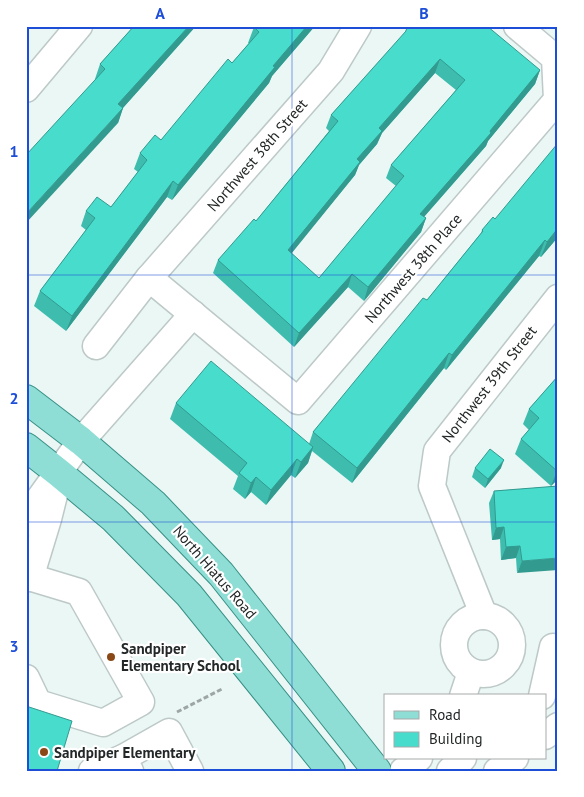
<svg xmlns="http://www.w3.org/2000/svg" width="584" height="797" viewBox="0 0 584 797" font-family="'PT Sans',sans-serif">
	<style>
		.lines { fill: none; stroke-linecap: round; stroke-linejoin: round }
		.minor-casing { stroke: #bcc9c7; stroke-width: 29 }
		.major-casing { stroke: #389086; stroke-width: 30 }
		.path { stroke: #9da6a5; stroke-width: 3; stroke-dasharray: 5 2.5; stroke-linecap: butt }
		.minor { stroke: #fff; stroke-width: 26 }
		.major { stroke: #8eded5; stroke-width: 28 }
		.wall { fill: #3ebdaf; fill-rule: evenodd }
		.shaded-wall { fill: #329a8f }
		.building { fill: #48dccc; stroke: #329a8f; fill-rule: evenodd }
		.grid { fill: none; stroke: #1d4ed8; stroke-width: 1; stroke-opacity: 0.55 }
		.poi-dot { fill: #894815; stroke: #fff; stroke-width: 2 }
		.labels { text-anchor: middle; dominant-baseline: central; stroke-width: 4.5; stroke-linejoin: round; paint-order: stroke }
		.street-label { font-size: 15px; fill: #232727; stroke: #fff }
		.poi-label { font-size: 15px; font-weight: bold; fill: #232727; stroke: #fff; text-anchor: start }
		.neatline { fill: none; stroke: #1d4ed8; stroke-width: 2 }
		.grid-label { font-size: 16px; text-anchor: middle; font-weight: bold; fill: #1d4ed8 }
	</style>
	<rect width="100%" height="100%" fill="#eaf7f5"/>
	<g class="lines">
		<defs>
			<g id="minor">
				<path d="M 26,89 L 79,26"/>
				<path d="M 149,278 L 298,401 L 557,100 L 555,58 L 517,26"/>
				<path d="M 96,346 L 149,278 L 331,71 L 358,26"/>
				<path d="M 26,523 L 29,513 L 81,441 L 193,314"/>
				<path d="M 26,576 L 79,592 L 141,702 L 103,723 L 38,703 L 26,678"/>
				<path d="M 30,578 L 48,519 L 57,483"/>
				<circle cx="483" cy="645" r="29"/>
				<path d="M 484,616 L 432,486 L 437,451 L 558,298"/>
				<path d="M 463,696 L 471,672"/>
				<path d="M 542,696 L 553,647"/>
				<path d="M 545,736 L 558,726"/>
				<path d="M 92,771 L 123,758"/>
				<path d="M 130,771 L 123,758 L 169,732 L 190,771"/>
				<path d="M 403,771 L 419,758"/>
				<path d="M 450,771 L 463,758"/>
				<path d="M 497,771 L 515,758"/>
			</g>
			<g id="major">
				<path d="M 26,399 L 81,441 L 153,503 L 221,574 L 377,771"/>
				<path d="M 26,447 L 59,473 L 113,518 L 189,595 L 331,771"/>
			</g>
		</defs>
		<use href="#minor" class="minor-casing"/>
		<use href="#major" class="major-casing"/>
		<path class="path" d="M 177,712 L 222,689"/>
		<use href="#minor" class="minor"/>
		<use href="#major" class="major"/>
	</g>
	<g class="wall">
		<path d="M 134,26 L 196,26 L 123,108 L 118,123 L 95,79 L 100,64 Z"/>
		<path d="M 315,26 L 272,76 L 269,83 L 172,200 L 167,197 L 66,331 L 34,306 L 40,291 L 86,230 L 81,226 L 86,211 L 111,207 L 138,172 L 134,169 L 140,153 L 161,140 L 232,63 L 249,43 L 248,43 L 254,27 Z"/>
		<path d="M 406,30 L 540,70 L 535,84 L 488,141 L 486,146 L 424,217 L 426,218 L 421,232 L 364,301 L 348,287 L 294,347 L 213,273 L 218,260 L 256,221 L 329,131 L 326,128 L 331,115 L 405,33 ZM 435,73 L 456,90 L 391,165 L 386,178 L 396,186 L 319,278 L 291,253 L 355,175 L 359,165 L 377,144 L 382,133 Z"/>
		<path d="M 495,219 L 558,237 L 541,257 L 539,256 L 446,370 L 444,368 L 352,483 L 312,451 L 308,463 L 295,478 L 291,475 L 266,505 L 251,492 L 245,499 L 233,489 L 238,476 L 170,419 L 176,403 L 309,444 L 313,432 L 427,300 L 481,233 L 482,230 Z"/>
		<path d="M 558,376 L 558,479 L 551,486 L 515,454 L 521,439 L 529,430 L 523,424 L 529,409 Z"/>
		<path d="M 475,468 L 501,468 L 485,488 L 472,477 Z"/>
		<path d="M 558,486 L 517,573 L 516,558 L 501,560 L 500,539 L 492,540 L 489,503 L 494,491 Z"/>
	</g>
	<g class="shaded-wall">
		<path d="M 26,26 L 31,26 L 26,32 Z"/>
		<path d="M 189,26 L 196,26 L 113,119 L 118,104 Z"/>
		<path d="M 307,26 L 315,26 L 272,76 L 269,83 L 172,200 L 178,185 L 273,66 Z"/>
		<path d="M 440,59 L 435,73 L 382,133 L 377,144 L 359,165 L 355,175 L 283,264 L 288,250 L 357,159 L 379,128 Z"/>
		<path d="M 540,70 L 535,84 L 488,141 L 486,146 L 415,227 L 420,214 Z"/>
		<path d="M 123,108 L 118,123 L 26,223 L 26,214 Z"/>
		<path d="M 173,181 L 167,197 L 66,331 L 72,316 Z"/>
		<path d="M 426,218 L 421,232 L 364,301 L 368,287 Z"/>
		<path d="M 558,228 L 558,237 L 541,257 L 547,242 Z"/>
		<path d="M 545,240 L 539,256 L 446,370 L 452,355 Z"/>
		<path d="M 352,274 L 348,287 L 294,347 L 299,333 Z"/>
		<path d="M 449,353 L 444,368 L 352,483 L 357,468 Z"/>
		<path d="M 313,447 L 308,463 L 295,478 L 301,462 Z"/>
		<path d="M 297,459 L 291,475 L 266,505 L 271,490 Z"/>
		<path d="M 504,460 L 501,468 L 485,488 L 488,479 Z"/>
		<path d="M 558,470 L 558,479 L 551,486 L 557,471 Z"/>
		<path d="M 256,477 L 251,492 L 245,499 L 251,483 Z"/>
		<path d="M 504,527 L 500,539 L 492,540 L 496,528 Z"/>
		<path d="M 520,546 L 516,558 L 501,560 L 506,547 Z"/>
		<path d="M 558,558 L 558,570 L 517,573 L 522,561 Z"/>
	</g>
	<g class="building">
		<path d="M 134,26 L 189,26 L 118,104 L 123,108 L 26,214 L 26,155 L 105,69 L 100,64 Z"/>
		<path d="M 254,26 L 307,26 L 273,66 L 275,67 L 178,185 L 173,181 L 72,316 L 40,291 L 95,218 L 86,211 L 97,197 L 111,207 L 147,160 L 140,153 L 155,135 L 161,140 L 228,59 L 232,63 L 259,32 L 254,27 Z"/>
		<path d="M 409,26 L 487,26 L 540,70 L 490,131 L 491,133 L 420,214 L 426,218 L 368,287 L 352,274 L 299,333 L 218,260 L 254,219 L 256,221 L 338,121 L 331,115 L 406,31 L 406,30 ZM 440,59 L 465,80 L 391,165 L 404,176 L 319,278 L 288,250 L 360,162 L 357,159 L 382,131 L 379,128 Z"/>
		<path d="M 558,143 L 558,228 L 547,242 L 545,240 L 452,355 L 449,353 L 357,468 L 313,432 L 423,298 L 427,300 L 483,231 L 482,230 L 493,217 L 495,219 Z"/>
		<path d="M 211,361 L 313,447 L 301,462 L 297,459 L 271,490 L 256,477 L 251,483 L 239,473 L 247,463 L 176,403 Z"/>
		<path d="M 558,376 L 558,470 L 557,471 L 521,439 L 539,418 L 529,409 Z"/>
		<path d="M 490,449 L 504,460 L 488,479 L 475,468 Z"/>
		<path d="M 558,486 L 558,558 L 522,561 L 520,546 L 506,547 L 504,527 L 496,528 L 494,491 Z"/>
		<path d="M 26,706 L 72,721 L 57,771 L 26,771 Z"/>
	</g>
	<path class="grid" d="M 292,26 L 292,771M 26,275 L 558,275M 26,522 L 558,522"/>
	<g class="poi-dot">
		<circle cx="111" cy="657" r="5"/>
		<circle cx="44" cy="752" r="5"/>
	</g>
	<g class="labels">
		<g class="street-label">
			<text transform="translate(257 155) rotate(-49)">Northwest 38th Street</text>
			<text transform="translate(413 268) rotate(-49)">Northwest 38th Place</text>
			<text transform="translate(489 384) rotate(-52)">Northwest 39th Street</text>
			<text transform="translate(215 572) rotate(49)">North Hiatus Road</text>
		</g>
		<g class="poi-label">
			<text x="121" y="648">Sandpiper<tspan x="121" dy="17">Elementary School</tspan></text>
			<text x="54" y="752">Sandpiper Elementary</text>
		</g>
	</g>
	<rect width="584" height="797" fill="none" stroke="#ffffff" stroke-width="55"/>
	<rect x="384" y="694" width="162" height="65" fill="#ffffff" stroke="#a7a9a9"/>
	<rect x="394" y="711" width="25" height="8" fill="#8eded5" stroke="#a7a9a9"/>
	<text x="429" y="720" font-size="15" fill="#232727">Road</text>
	<rect x="394" y="732" width="25" height="15" fill="#48dccc" stroke="#a7a9a9"/>
	<text x="429" y="744" font-size="15" fill="#232727">Building</text>
	<rect x="28" y="28" width="528" height="742" class="neatline"/>
	<g class="grid-label">
		<text x="160" y="19">A</text>
		<text x="424" y="19">B</text>
		<text x="14" y="157">1</text>
		<text x="14" y="404">2</text>
		<text x="14" y="652">3</text>
	</g>
</svg>
